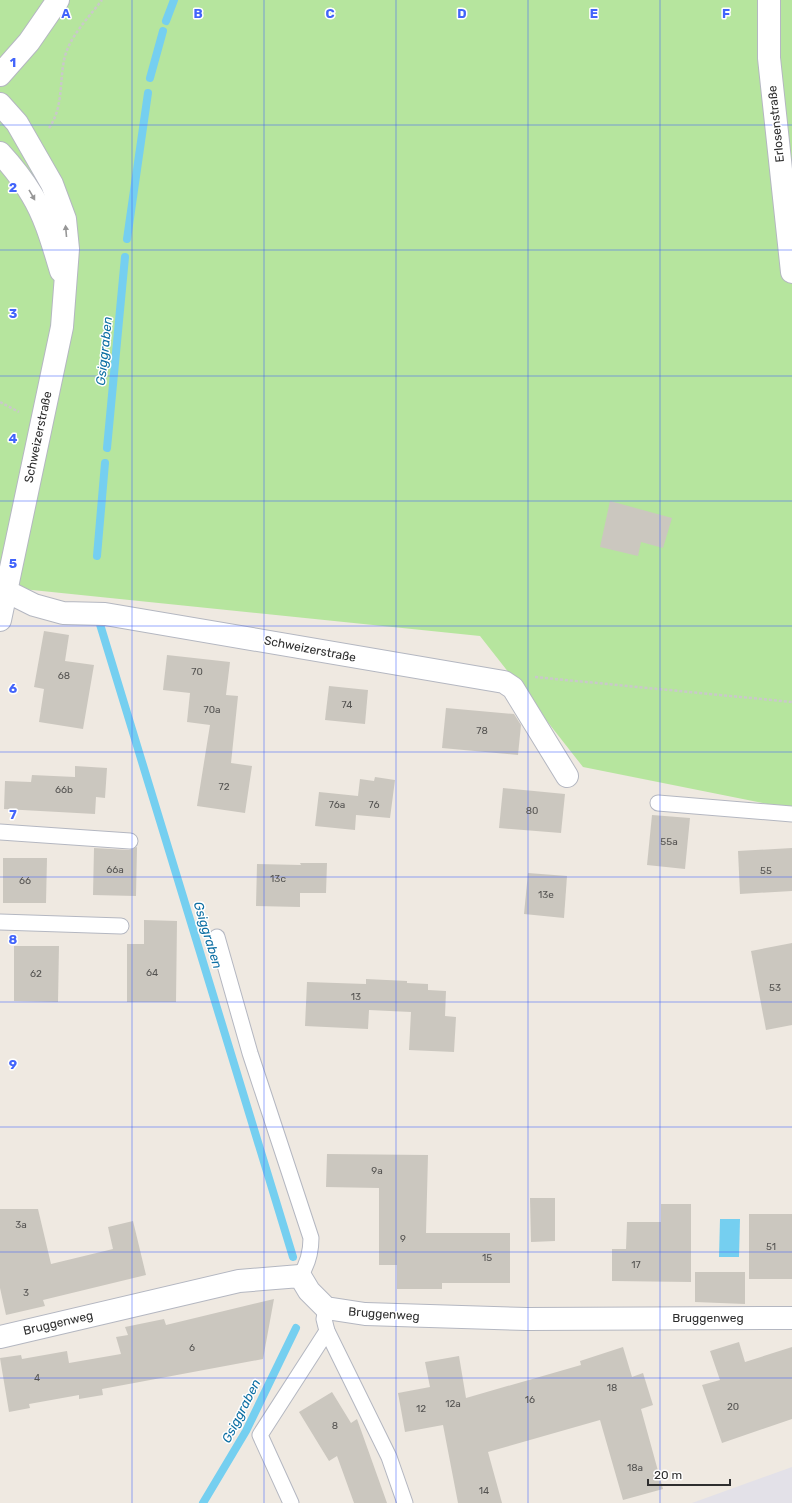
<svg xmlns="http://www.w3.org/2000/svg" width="792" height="1503" viewBox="0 0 792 1503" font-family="Rubik,sans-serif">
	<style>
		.industrial { fill: #e3e1e8 }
		.green { fill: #b6e59e }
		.water { fill: #75cff0 }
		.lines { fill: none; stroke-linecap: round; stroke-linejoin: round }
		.stream { stroke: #75cff0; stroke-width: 8 }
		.building { fill: #cbc7bf }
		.lane-casing { stroke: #b4b7c1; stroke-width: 17 }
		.street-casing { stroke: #b4b7c1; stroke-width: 24 }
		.secondary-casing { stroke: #b4b7c1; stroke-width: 24 }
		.path { stroke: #c9c9c9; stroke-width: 2.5; stroke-dasharray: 3 2; stroke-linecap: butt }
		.lane { stroke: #fff; stroke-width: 15 }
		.street { stroke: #fff; stroke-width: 22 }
		.secondary { stroke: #fff; stroke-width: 22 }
		.oneway { fill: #969696 }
		.grid { fill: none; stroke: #4264fb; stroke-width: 1; stroke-opacity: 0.55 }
		.labels { text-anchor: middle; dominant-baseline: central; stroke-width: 3; stroke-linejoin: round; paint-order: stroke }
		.number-label { font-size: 10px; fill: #555452 }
		.street-label { font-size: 12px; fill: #2e2e2e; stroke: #fff }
		.water-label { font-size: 13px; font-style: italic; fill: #0d6fa3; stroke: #fff }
		.grid-label { font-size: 13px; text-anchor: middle; font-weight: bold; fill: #4264fb; stroke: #fff; stroke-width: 3; stroke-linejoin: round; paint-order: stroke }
	</style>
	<rect width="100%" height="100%" fill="#efe9e1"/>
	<path class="industrial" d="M 792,1467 L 792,1503 L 692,1503 Z"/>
	<path class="green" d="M 0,0 L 792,0 L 792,809 L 583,767 L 480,636 L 3,587 L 0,602 Z"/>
	<path class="water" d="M 720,1219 L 740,1219 L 739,1257 L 719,1257 Z"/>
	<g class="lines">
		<g class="stream">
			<path d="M 166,21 L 174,0"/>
			<path d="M 150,78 L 163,31"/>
			<path d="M 127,239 L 148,93"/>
			<path d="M 107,448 L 125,257"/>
			<path d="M 97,556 L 105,463"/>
			<path d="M 99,621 L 293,1257"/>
			<path d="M 203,1503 L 246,1431 L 296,1328"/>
		</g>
	</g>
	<g class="building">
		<path d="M 610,501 L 672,518 L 663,548 L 641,542 L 638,556 L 600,547 Z"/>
		<path d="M 44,631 L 69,635 L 65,661 L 94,665 L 83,729 L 39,722 L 44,689 L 34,687 Z"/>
		<path d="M 167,655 L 230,662 L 226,695 L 238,696 L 231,763 L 252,766 L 245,813 L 197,806 L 210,725 L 187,722 L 190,693 L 163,690 Z"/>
		<path d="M 329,686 L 368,690 L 365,724 L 325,720 Z"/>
		<path d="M 446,708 L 514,714 L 521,725 L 518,755 L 442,748 Z"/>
		<path d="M 75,766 L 107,768 L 105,798 L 96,797 L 95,814 L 4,809 L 5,781 L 31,782 L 32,775 L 75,777 Z"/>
		<path d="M 375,777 L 395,780 L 390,818 L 356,815 L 355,830 L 315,826 L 319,792 L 358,796 L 360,779 L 374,781 Z"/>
		<path d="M 503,788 L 565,794 L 561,833 L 499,828 Z"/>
		<path d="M 652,815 L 690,818 L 685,869 L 647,865 Z"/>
		<path d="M 137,847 L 136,896 L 93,895 L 94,848 L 129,850 Z"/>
		<path d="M 792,848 L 792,891 L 740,894 L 738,851 Z"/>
		<path d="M 3,858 L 47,858 L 46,903 L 3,903 Z"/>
		<path d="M 300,863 L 327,863 L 326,893 L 300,893 L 300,907 L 256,906 L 257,864 L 301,865 Z"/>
		<path d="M 528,873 L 567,876 L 564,918 L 524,914 Z"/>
		<path d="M 144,920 L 177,921 L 176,1002 L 127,1002 L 127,944 L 144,944 Z"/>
		<path d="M 792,943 L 792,1025 L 766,1030 L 751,951 Z"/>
		<path d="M 14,946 L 59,946 L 58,1002 L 14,1001 Z"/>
		<path d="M 366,979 L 407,981 L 407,983 L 428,984 L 428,990 L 446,991 L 445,1016 L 456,1017 L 454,1052 L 409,1050 L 411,1012 L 369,1010 L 368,1029 L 305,1026 L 307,982 L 366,984 Z"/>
		<path d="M 327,1154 L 428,1155 L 426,1233 L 510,1233 L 510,1283 L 442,1283 L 442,1289 L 397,1289 L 397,1265 L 379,1265 L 379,1188 L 326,1187 Z"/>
		<path d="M 530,1198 L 555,1198 L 555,1241 L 531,1242 Z"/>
		<path d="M 661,1204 L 691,1204 L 691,1282 L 612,1281 L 612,1249 L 626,1249 L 627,1222 L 661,1222 Z"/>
		<path d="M 0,1209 L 38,1209 L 51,1264 L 113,1249 L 108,1227 L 133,1221 L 146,1275 L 43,1300 L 45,1306 L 6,1315 L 0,1288 Z"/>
		<rect x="749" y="1214" width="43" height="65"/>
		<path d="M 695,1272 L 745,1272 L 745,1304 L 695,1302 Z"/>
		<path d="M 274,1299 L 263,1359 L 102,1389 L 103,1395 L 79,1399 L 79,1395 L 29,1404 L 30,1408 L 9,1412 L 0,1358 L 21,1355 L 22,1359 L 67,1351 L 69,1363 L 121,1354 L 116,1337 L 128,1335 L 125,1327 L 164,1319 L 166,1325 Z"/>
		<path d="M 739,1342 L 745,1362 L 792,1347 L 792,1419 L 722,1443 L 702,1385 L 720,1380 L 710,1351 Z"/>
		<path d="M 623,1347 L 632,1377 L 643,1373 L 653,1405 L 641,1409 L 663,1489 L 623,1500 L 600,1420 L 488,1452 L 502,1503 L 458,1503 L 443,1425 L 405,1432 L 398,1393 L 430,1387 L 425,1362 L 459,1356 L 466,1398 L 581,1365 L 580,1361 Z"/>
		<path d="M 332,1392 L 351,1423 L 357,1419 L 387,1503 L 354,1503 L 337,1456 L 329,1461 L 299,1412 Z"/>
	</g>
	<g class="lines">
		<defs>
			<g id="lane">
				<path d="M 658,803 L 792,814"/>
				<path d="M 0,832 L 130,841"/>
				<path d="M 0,922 L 121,926"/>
				<path d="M 217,937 L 250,1053 L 311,1238 C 311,1253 308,1264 300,1276"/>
				<path d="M 326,1308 L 324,1319 L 327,1331 L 389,1457 L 405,1503"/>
				<path d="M 291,1503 L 260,1435 L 327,1331"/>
			</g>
			<g id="street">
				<path d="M 769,0 L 769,58 L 792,272"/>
				<path d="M 6,591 L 34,605 L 63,613 L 105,614 L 504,682 L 513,688 L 567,776"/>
				<path d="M 0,1337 L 239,1281 L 300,1276 L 309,1291 L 326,1308 L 365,1314 L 527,1319 L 792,1318"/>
			</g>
			<g id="secondary">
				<path d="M 0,75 L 29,42 L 58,0"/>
				<path d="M 0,104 L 17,123 L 52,184 L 65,219 L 68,249 L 62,327 L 0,620"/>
				<path d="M 0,153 C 12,166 23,180 32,195 C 46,218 53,245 61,271"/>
			</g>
		</defs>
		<use href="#lane" class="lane-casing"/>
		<use href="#street" class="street-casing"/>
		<use href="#secondary" class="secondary-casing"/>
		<g class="path">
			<path d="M 49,128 C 64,107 59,79 65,56 C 71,35 89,17 102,0"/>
			<path d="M 0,402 L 19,412"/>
			<path d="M 535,677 L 792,702"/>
		</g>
		<use href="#lane" class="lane"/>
		<use href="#street" class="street"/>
		<use href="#secondary" class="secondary"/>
	</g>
	<defs><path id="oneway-solid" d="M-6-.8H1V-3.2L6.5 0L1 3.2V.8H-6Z"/></defs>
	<g class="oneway">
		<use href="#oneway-solid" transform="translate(32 195) rotate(60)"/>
		<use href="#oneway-solid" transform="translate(66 231) rotate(-95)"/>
	</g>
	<path class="grid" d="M 132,0 L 132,1503M 264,0 L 264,1503M 396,0 L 396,1503M 528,0 L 528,1503M 660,0 L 660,1503M 0,125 L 792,125M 0,250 L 792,250M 0,376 L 792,376M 0,501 L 792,501M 0,626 L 792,626M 0,752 L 792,752M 0,877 L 792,877M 0,1002 L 792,1002M 0,1127 L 792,1127M 0,1252 L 792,1252M 0,1378 L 792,1378"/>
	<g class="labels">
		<g class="number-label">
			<text x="197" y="672">70</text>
			<text x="64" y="676">68</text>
			<text x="347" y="705">74</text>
			<text x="212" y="710">70a</text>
			<text x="482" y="731">78</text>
			<text x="224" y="787">72</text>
			<text x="64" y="790">66b</text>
			<text x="337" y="805">76a</text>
			<text x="374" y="805">76</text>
			<text x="532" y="811">80</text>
			<text x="669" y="842">55a</text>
			<text x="115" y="870">66a</text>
			<text x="766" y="871">55</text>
			<text x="278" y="879">13c</text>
			<text x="25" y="881">66</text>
			<text x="546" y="895">13e</text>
			<text x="152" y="973">64</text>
			<text x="36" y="974">62</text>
			<text x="775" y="988">53</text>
			<text x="356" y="997">13</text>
			<text x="377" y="1171">9a</text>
			<text x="21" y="1225">3a</text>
			<text x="403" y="1239">9</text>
			<text x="771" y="1247">51</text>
			<text x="487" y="1258">15</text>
			<text x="636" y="1265">17</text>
			<text x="26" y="1293">3</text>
			<text x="192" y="1348">6</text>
			<text x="37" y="1378">4</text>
			<text x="612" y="1388">18</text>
			<text x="530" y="1400">16</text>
			<text x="453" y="1404">12a</text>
			<text x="733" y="1407">20</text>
			<text x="421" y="1409">12</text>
			<text x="335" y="1426">8</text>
			<text x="635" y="1468">18a</text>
			<text x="484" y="1491">14</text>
		</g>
		<g class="street-label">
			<text transform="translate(776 124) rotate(-96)">Erlosenstraße</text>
			<text transform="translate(38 437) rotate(-78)">Schweizerstraße</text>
			<text transform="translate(310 649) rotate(11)">Schweizerstraße</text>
			<text transform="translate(384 1314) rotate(4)">Bruggenweg</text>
			<text x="708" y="1318">Bruggenweg</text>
			<text transform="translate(58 1323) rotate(-13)">Bruggenweg</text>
		</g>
		<g class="water-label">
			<text transform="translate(104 351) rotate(-84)">Gsiggraben</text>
			<text transform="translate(208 935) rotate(73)">Gsiggraben</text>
			<text transform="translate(241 1411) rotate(-63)">Gsiggraben</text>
		</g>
	</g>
	<g class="grid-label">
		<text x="66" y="18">A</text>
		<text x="198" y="18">B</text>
		<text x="330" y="18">C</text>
		<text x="462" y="18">D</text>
		<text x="594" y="18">E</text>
		<text x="726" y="18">F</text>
		<text x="13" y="67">1</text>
		<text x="13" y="192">2</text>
		<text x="13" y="318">3</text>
		<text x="13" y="443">4</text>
		<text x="13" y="568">5</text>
		<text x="13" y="693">6</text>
		<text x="13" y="819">7</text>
		<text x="13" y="944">8</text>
		<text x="13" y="1069">9</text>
	</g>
	<path d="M648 1479v6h82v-6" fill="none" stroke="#2e2e2e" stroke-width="2"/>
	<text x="654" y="1479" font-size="12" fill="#2e2e2e" stroke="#ffffff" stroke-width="3" paint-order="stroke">20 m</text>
</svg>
